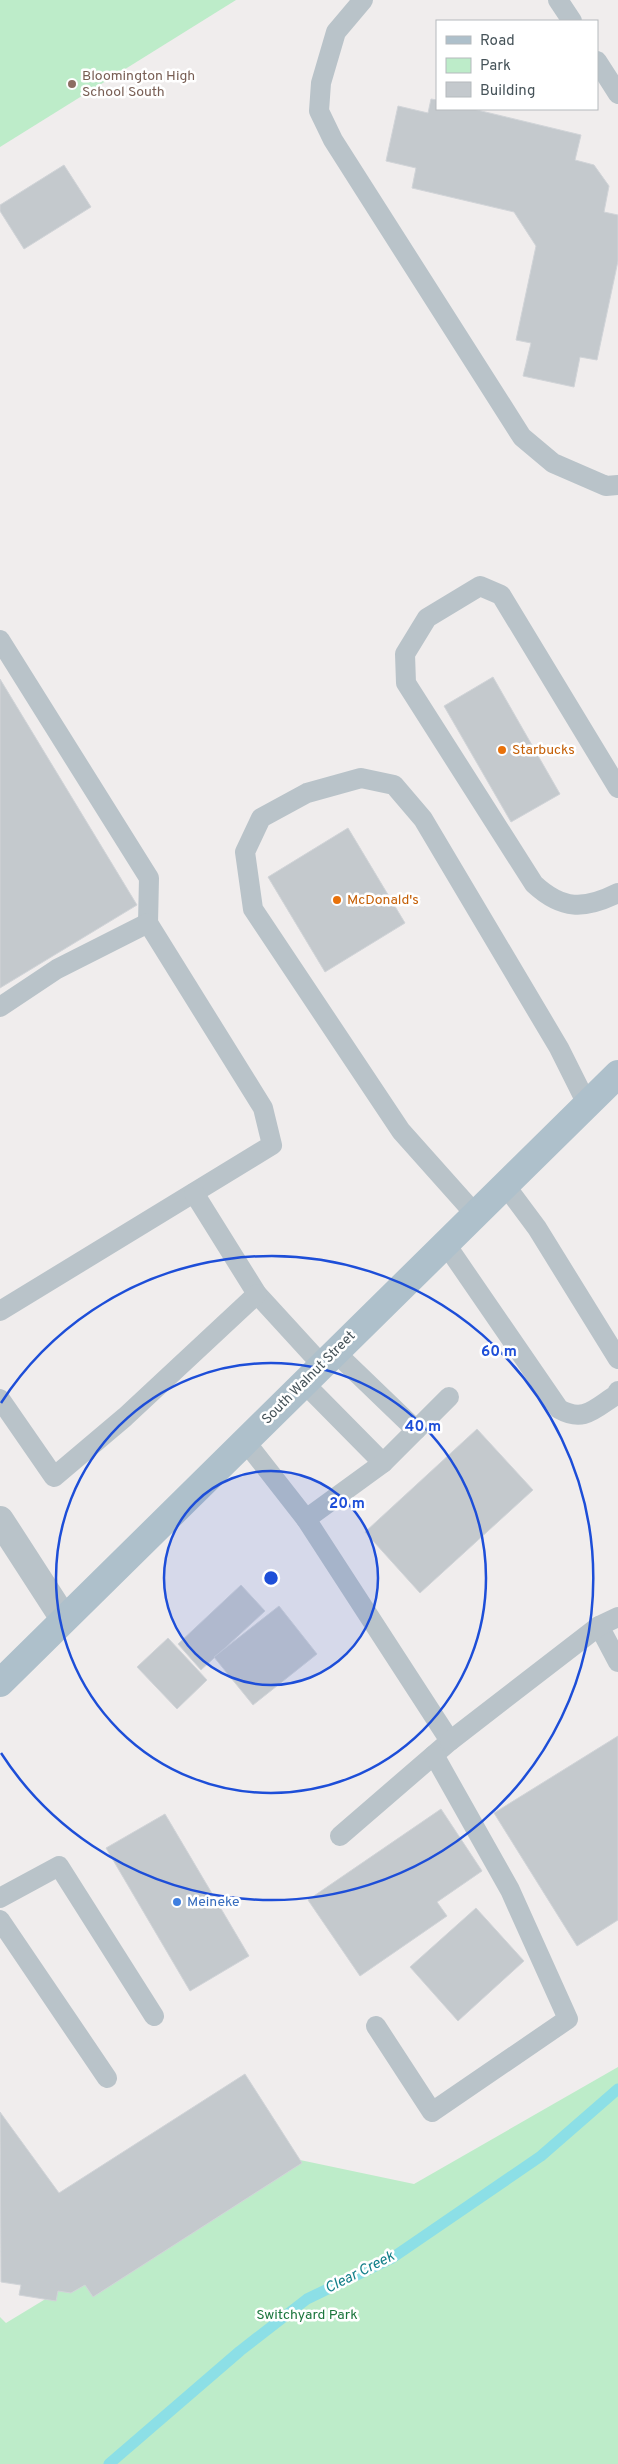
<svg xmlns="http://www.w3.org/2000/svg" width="618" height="2464" viewBox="0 0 618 2464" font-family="Overpass,sans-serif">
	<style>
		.green { fill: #bdecc9 }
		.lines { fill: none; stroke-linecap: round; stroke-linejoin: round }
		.stream { stroke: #8cdfe6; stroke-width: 11 }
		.building { fill: #c4c9cd; stroke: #d1d4d8 }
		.service { stroke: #b9c3c9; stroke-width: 20 }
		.minor { stroke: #b9c3c9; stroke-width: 28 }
		.primary { stroke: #aec0cb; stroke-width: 28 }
		.ring { fill: none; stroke: #1d4ed8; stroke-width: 2.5 }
		.education-dot { fill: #8d6e63; stroke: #fff; stroke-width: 2 }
		.food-dot { fill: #e8710a; stroke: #fff; stroke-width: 2 }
		.shop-dot { fill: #3f7fe0; stroke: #fff; stroke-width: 2 }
		.labels { text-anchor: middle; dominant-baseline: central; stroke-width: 5; stroke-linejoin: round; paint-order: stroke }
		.education-label { font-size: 14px; fill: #785e54; stroke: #fff; text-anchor: start }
		.food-label { font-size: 14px; fill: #c56008; stroke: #fff; text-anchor: start }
		.street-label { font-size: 14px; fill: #465359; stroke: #fff }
		.shop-label { font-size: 14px; fill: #366cbe; stroke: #fff; text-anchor: start }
		.park-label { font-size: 14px; fill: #1c763d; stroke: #fff }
		.water-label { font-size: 15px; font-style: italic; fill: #14808a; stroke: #fff }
		.centre { fill: #1d4ed8; stroke: #fff; stroke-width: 2.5 }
		.ring-label { font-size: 15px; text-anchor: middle; font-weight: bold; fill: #1d4ed8; stroke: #fff; stroke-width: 5; stroke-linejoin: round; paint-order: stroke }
	</style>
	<rect width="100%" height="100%" fill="#f0eded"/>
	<g class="green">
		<path d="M 0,0 L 236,0 L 0,147 Z"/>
		<path d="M 618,2067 L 618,2464 L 0,2464 L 0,2317 L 6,2323 L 281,2156 L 414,2184 Z"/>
	</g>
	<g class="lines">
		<path class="stream" d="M 109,2464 L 240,2351 L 307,2299 L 392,2258 L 541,2156 L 618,2089"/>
	</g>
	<g class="building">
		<path d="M 431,99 L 437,100 L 437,109 L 473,109 L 581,135 L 575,160 L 594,165 L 609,186 L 604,212 L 618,215 L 618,261 L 597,360 L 580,357 L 574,387 L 523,376 L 531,343 L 516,340 L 536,246 L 514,212 L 412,188 L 416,168 L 386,161 L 398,106 L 428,113 Z"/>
		<path d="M 64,165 L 91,207 L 24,249 L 0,211 L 0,205 Z"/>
		<path d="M 493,677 L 560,794 L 511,822 L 444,706 Z"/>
		<path d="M 0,679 L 137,905 L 0,988 Z"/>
		<path d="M 348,828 L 405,923 L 325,972 L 268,877 Z"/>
		<path d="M 477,1429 L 533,1490 L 420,1593 L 365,1532 Z"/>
		<path d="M 241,1585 L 265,1611 L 201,1670 L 178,1644 Z"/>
		<path d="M 279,1606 L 317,1654 L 253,1705 L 214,1657 Z"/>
		<path d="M 168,1638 L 207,1680 L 177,1709 L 137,1667 Z"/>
		<path d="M 618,1736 L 618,1920 L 577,1946 L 494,1813 Z"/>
		<path d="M 441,1809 L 482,1871 L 437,1902 L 447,1916 L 360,1976 L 308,1900 Z"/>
		<path d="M 165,1814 L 249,1956 L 190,1991 L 106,1848 Z"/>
		<path d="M 476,1908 L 524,1961 L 458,2021 L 410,1967 Z"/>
		<path d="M 245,2074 L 302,2163 L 93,2297 L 85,2285 L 71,2293 L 58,2291 L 56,2301 L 19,2295 L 21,2285 L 1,2282 L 0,2112 L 59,2193 Z"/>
	</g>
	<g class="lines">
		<g class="service">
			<path d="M 363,0 L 336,32 L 321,83 L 319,111 L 333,140 L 522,437 L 553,463 L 606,486 L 618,485"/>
			<path d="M 558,0 L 572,21"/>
			<path d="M 597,61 L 618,94"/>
			<path d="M 0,640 L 149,878 L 148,923"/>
			<path d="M 618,788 L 501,595 L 480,586 L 427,618 L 405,654 L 406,683 L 534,884 C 562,910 584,910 618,893"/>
			<path d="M 0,1007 L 57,969 L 148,923 L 263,1108 L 272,1145 L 0,1311"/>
			<path d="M 505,1185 L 537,1228 L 618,1359"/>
			<path d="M 194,1193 L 257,1294 L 322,1365"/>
			<path d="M 475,1214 L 401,1131 L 253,909 L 245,852 L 261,818 L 307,793 L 361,778 L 394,785 L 423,819 L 559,1048 L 587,1104"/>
			<path d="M 445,1243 L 559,1409 C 584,1423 594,1409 616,1395 L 618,1391"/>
			<path d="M 304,1383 L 383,1463"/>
			<path d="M 0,1399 L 54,1477 L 125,1417 L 257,1294"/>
			<path d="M 416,1430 L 449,1397"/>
			<path d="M 245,1441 L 306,1519 L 450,1741 L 340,1836"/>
			<path d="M 306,1519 L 383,1463 L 416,1430 L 335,1352"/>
			<path d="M 599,1626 L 618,1662"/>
			<path d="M 450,1741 L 599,1626 L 618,1617"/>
			<path d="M 0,1898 L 59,1866 L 154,2016"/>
			<path d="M 0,1920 L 107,2078"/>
			<path d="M 376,2026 L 432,2112 L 568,2019 L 510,1890 L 434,1755"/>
		</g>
		<path class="minor" d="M 0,1520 L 64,1619"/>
		<path class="primary" d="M 0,1683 L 618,1074"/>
	</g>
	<circle cx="271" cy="1578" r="107" fill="#1d4ed8" fill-opacity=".12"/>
	<g class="ring">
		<circle cx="271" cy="1578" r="107"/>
		<circle cx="271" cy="1578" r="215"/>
		<path d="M1 1403A322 322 0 1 1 1 1753"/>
	</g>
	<circle class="education-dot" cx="72" cy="84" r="5"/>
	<g class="food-dot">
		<circle cx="502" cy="750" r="5"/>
		<circle cx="337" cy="900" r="5"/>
	</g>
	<circle class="shop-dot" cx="177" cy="1902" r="5"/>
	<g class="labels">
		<g class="education-label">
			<text x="82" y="76">Bloomington High<tspan x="82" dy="16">School South</tspan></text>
		</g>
		<g class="food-label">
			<text x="512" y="750">Starbucks</text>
			<text x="347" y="900">McDonald's</text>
		</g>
		<g class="street-label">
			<text transform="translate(309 1378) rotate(-45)">South Walnut Street</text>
		</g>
		<g class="shop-label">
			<text x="187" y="1902">Meineke</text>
		</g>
		<g class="park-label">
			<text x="307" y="2315">Switchyard Park</text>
		</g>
		<g class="water-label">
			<text transform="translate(360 2273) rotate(-27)">Clear Creek</text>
		</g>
	</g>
	<circle cx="271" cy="1578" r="8" class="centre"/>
	<g class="ring-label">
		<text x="499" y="1356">60 m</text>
		<text x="423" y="1431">40 m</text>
		<text x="347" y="1508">20 m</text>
	</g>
	<rect x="436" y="20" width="162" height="90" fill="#ffffff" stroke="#b5babd"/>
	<rect x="446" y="36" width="25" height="8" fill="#aec0cb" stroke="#b5babd"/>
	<text x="480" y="45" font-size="15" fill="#465359">Road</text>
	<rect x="446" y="58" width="25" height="15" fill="#bdecc9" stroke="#b5babd"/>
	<text x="480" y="70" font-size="15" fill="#465359">Park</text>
	<rect x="446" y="82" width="25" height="15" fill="#c4c9cd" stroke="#b5babd"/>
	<text x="480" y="95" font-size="15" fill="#465359">Building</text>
</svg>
